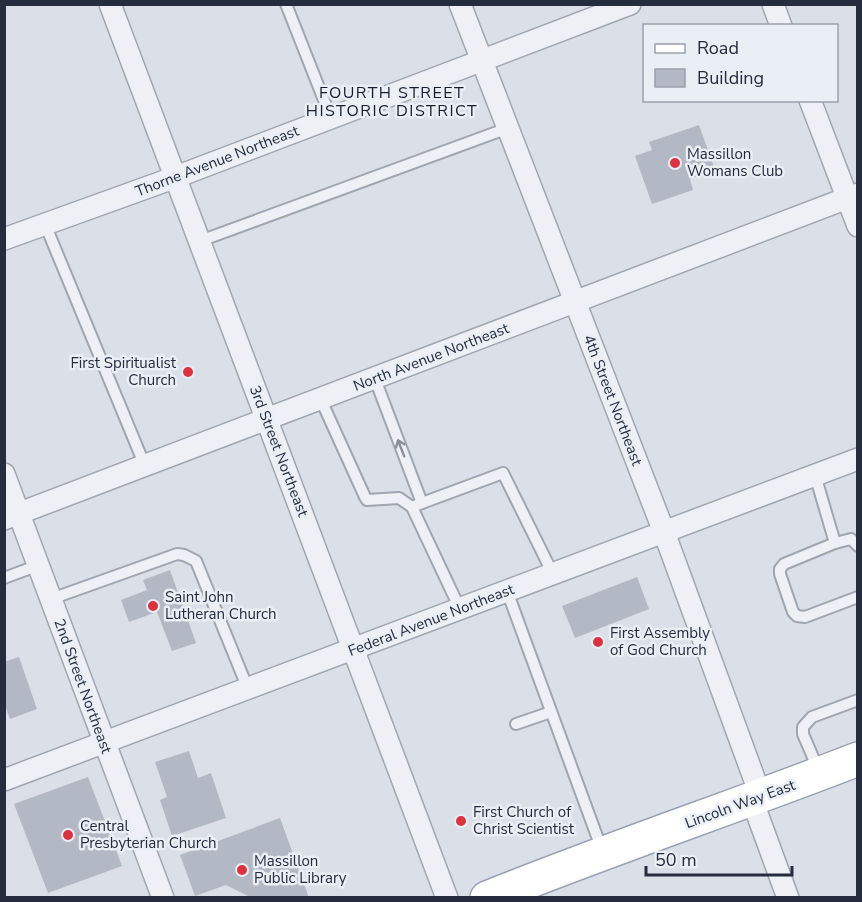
<svg xmlns="http://www.w3.org/2000/svg" width="862" height="902" viewBox="0 0 862 902" font-family="'Nunito Sans',sans-serif">
	<style>
		.building { fill: #b2b8c4 }
		.lines { fill: none; stroke-linecap: round; stroke-linejoin: round }
		.lane-casing { stroke: #a0a6b1; stroke-width: 14 }
		.street-casing { stroke: #a0a6b1; stroke-width: 24 }
		.primary-casing { stroke: #99a2b4; stroke-width: 36 }
		.lane { stroke: #eef0f5; stroke-width: 10 }
		.street { stroke: #eef0f5; stroke-width: 21 }
		.primary { stroke: #fff; stroke-width: 33 }
		.oneway { stroke: #898e9a }
		.poi-dot { fill: #d93341; stroke: #eaeef5; stroke-width: 2 }
		.labels { text-anchor: middle; dominant-baseline: central; stroke-width: 5; stroke-linejoin: round; paint-order: stroke }
		.poi-label { font-size: 15px; fill: #242c3e; stroke: #eaeef5; text-anchor: start }
		.street-label { font-size: 15px; fill: #242c3e; stroke: #eaeef5 }
		.neighbourhood-label { font-size: 16px; letter-spacing: 1.5px; fill: #171d2f; stroke: #eaeef5 }
	</style>
	<rect width="100%" height="100%" fill="#dbdfe7"/>
	<g class="building">
		<path d="M 699,125 L 715,170 L 690,179 L 693,190 L 652,204 L 635,156 L 652,150 L 649,142 Z"/>
		<path d="M 170,570 L 196,643 L 172,651 L 157,612 L 129,622 L 121,600 L 147,590 L 143,580 Z"/>
		<path d="M 637,577 L 649,609 L 575,638 L 562,606 Z"/>
		<path d="M 19,657 L 37,709 L 10,719 L 4,703 L 4,662 Z"/>
		<path d="M 189,751 L 198,778 L 211,773 L 226,818 L 172,836 L 160,800 L 167,797 L 155,762 Z"/>
		<path d="M 88,777 L 122,866 L 48,893 L 14,804 Z"/>
		<path d="M 280,818 L 309,898 L 252,898 L 226,885 L 195,896 L 180,855 Z"/>
	</g>
	<g class="lines">
		<defs>
			<g id="lane">
				<path d="M 286,4 L 331,118"/>
				<path d="M 45,224 L 145,466"/>
				<path d="M 200,241 L 508,128"/>
				<path d="M 375,379 L 422,503"/>
				<path d="M 321,400 L 365,497 L 367,500 L 399,498 L 412,507"/>
				<path d="M 815,475 L 835,543 L 784,564 L 780,569 L 780,574 L 793,612 L 797,616 L 805,617 L 858,597"/>
				<path d="M 835,543 L 851,539 L 858,546"/>
				<path d="M 4,578 L 39,565"/>
				<path d="M 507,591 L 602,850"/>
				<path d="M 51,599 L 177,554 L 184,555 L 196,561 L 248,689"/>
				<path d="M 460,609 L 412,507 L 422,503 L 503,473 L 553,574"/>
				<path d="M 516,724 L 551,712"/>
				<path d="M 818,769 L 803,734 L 803,727 L 812,717 L 858,700"/>
			</g>
			<g id="street">
				<path d="M 110,4 L 447,898"/>
				<path d="M 460,4 L 664,532 L 761,797"/>
				<path d="M 773,4 L 781,26"/>
				<path d="M 810,100 L 858,226"/>
				<path d="M 4,239 L 176,177 L 630,4"/>
				<path d="M 4,474 L 163,898"/>
				<path d="M 4,519 L 858,194"/>
				<path d="M 4,780 L 858,459"/>
				<path d="M 752,800 L 788,898"/>
			</g>
			<path id="primary" d="M 487,898 C 609,849 734,807 858,759"/>
		</defs>
		<use href="#lane" class="lane-casing"/>
		<use href="#street" class="street-casing"/>
		<use href="#primary" class="primary-casing"/>
		<use href="#lane" class="lane"/>
		<use href="#street" class="street"/>
		<use href="#primary" class="primary"/>
	</g>
	<defs><path id="oneway-shaft" d="M-6 0H5M1.5-3L5.5 0L1.5 3" fill="none" stroke-width="1.6" stroke-linecap="round" stroke-linejoin="round" transform="scale(1.5)"/></defs>
	<use class="oneway" href="#oneway-shaft" transform="translate(401 448) rotate(-111)"/>
	<g class="poi-dot">
		<circle cx="675" cy="163" r="6"/>
		<circle cx="188" cy="372" r="6"/>
		<circle cx="153" cy="606" r="6"/>
		<circle cx="598" cy="642" r="6"/>
		<circle cx="461" cy="821" r="6"/>
		<circle cx="68" cy="835" r="6"/>
		<circle cx="242" cy="870" r="6"/>
	</g>
	<g class="labels">
		<g class="poi-label">
			<text x="687" y="154">Massillon<tspan x="687" dy="17">Womans Club</tspan></text>
			<text x="176" y="363" text-anchor="end">First Spiritualist<tspan x="176" dy="17">Church</tspan></text>
			<text x="165" y="597">Saint John<tspan x="165" dy="17">Lutheran Church</tspan></text>
			<text x="610" y="633">First Assembly<tspan x="610" dy="17">of God Church</tspan></text>
			<text x="473" y="812">First Church of<tspan x="473" dy="17">Christ Scientist</tspan></text>
			<text x="80" y="826">Central<tspan x="80" dy="17">Presbyterian Church</tspan></text>
			<text x="254" y="861">Massillon<tspan x="254" dy="17">Public Library</tspan></text>
		</g>
		<g class="street-label">
			<text transform="translate(217 161) rotate(-21)">Thorne Avenue Northeast</text>
			<text transform="translate(431 357) rotate(-21)">North Avenue Northeast</text>
			<text transform="translate(613 400) rotate(69)">4th Street Northeast</text>
			<text transform="translate(279 451) rotate(69)">3rd Street Northeast</text>
			<text transform="translate(431 620) rotate(-21)">Federal Avenue Northeast</text>
			<text transform="translate(83 686) rotate(70)">2nd Street Northeast</text>
			<text transform="translate(740 804) rotate(-20)">Lincoln Way East</text>
		</g>
		<g class="neighbourhood-label">
			<text x="392" y="93">FOURTH STREET<tspan x="392" dy="18">HISTORIC DISTRICT</tspan></text>
		</g>
	</g>
	<rect width="862" height="902" fill="none" stroke="#242c3e" stroke-width="12"/>
	<rect x="643" y="24" width="195" height="78" fill="#eaeef5" stroke="#9ba0ac" stroke-width="1.5"/>
	<rect x="655" y="44" width="30" height="9" fill="#ffffff" stroke="#9ba0ac" stroke-width="1.5"/>
	<text x="697" y="54" font-size="18" fill="#242c3e">Road</text>
	<rect x="655" y="69" width="30" height="18" fill="#b2b8c4" stroke="#9ba0ac" stroke-width="1.5"/>
	<text x="697" y="84" font-size="18" fill="#242c3e">Building</text>
	<path d="M646 866v9h146v-9" fill="none" stroke="#242c3e" stroke-width="3"/>
	<text x="655" y="866" font-size="18" fill="#242c3e" stroke="#eaeef5" stroke-width="4.5" paint-order="stroke">50 m</text>
</svg>
